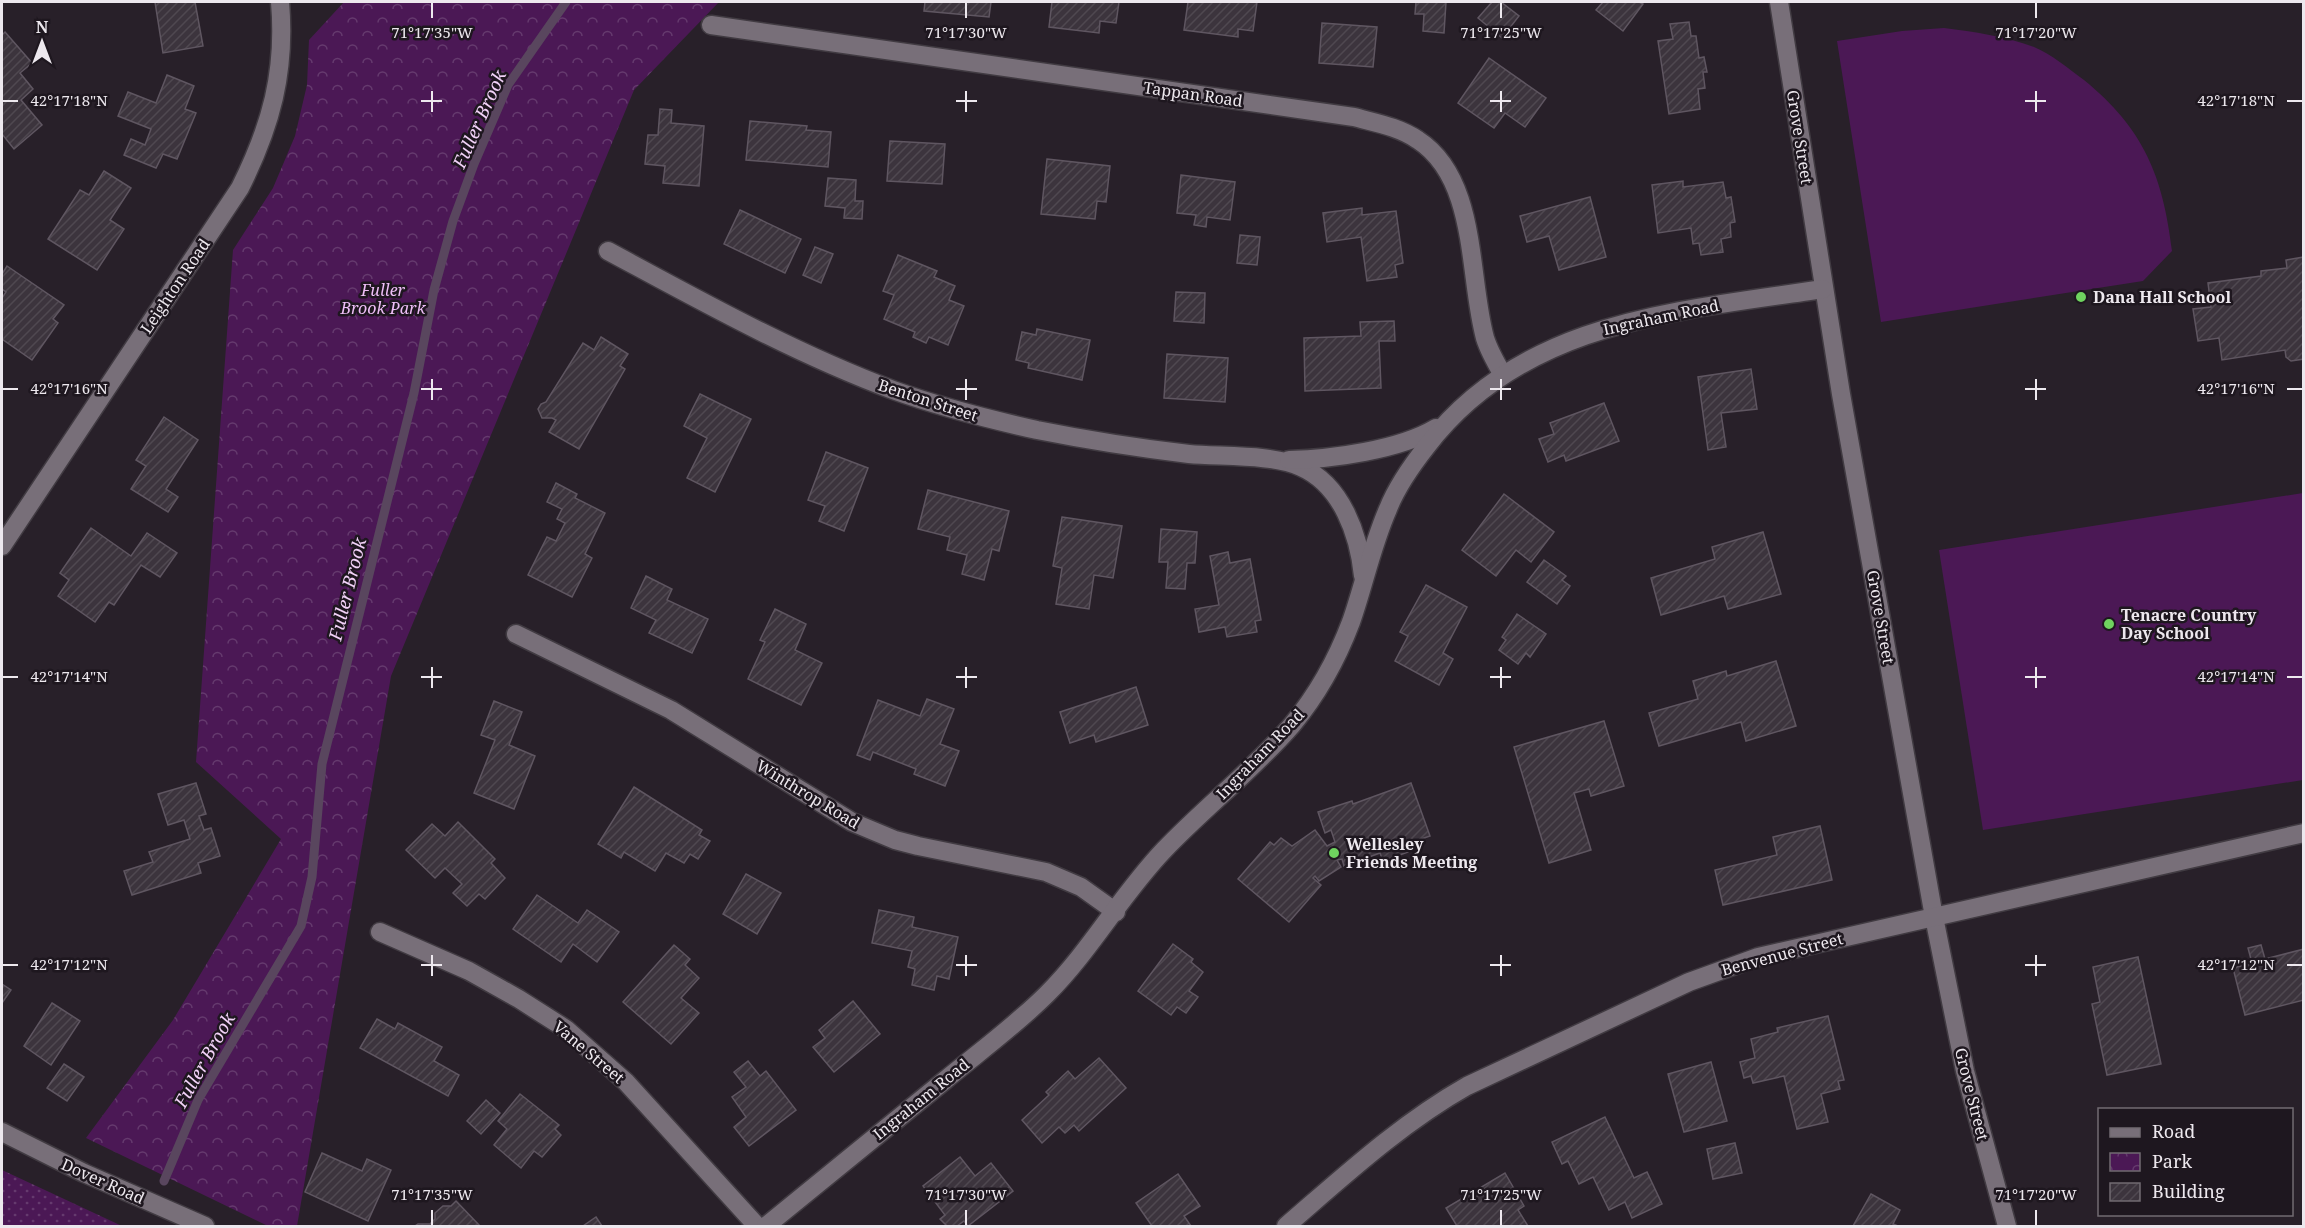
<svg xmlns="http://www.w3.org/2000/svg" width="2305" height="1228" viewBox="0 0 2305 1228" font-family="'Noto Serif',serif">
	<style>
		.grass { fill: url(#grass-dots) }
		.park { fill: url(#park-crowns) }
		.pitch { fill: #4b1855 }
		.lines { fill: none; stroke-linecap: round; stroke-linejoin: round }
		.stream { stroke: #59465e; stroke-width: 9 }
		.building { fill: url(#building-hatch); stroke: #5f5661; stroke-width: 1.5 }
		.minor-casing { stroke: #413b42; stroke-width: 21 }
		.minor { stroke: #786f79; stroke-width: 18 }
		.ticks { fill: none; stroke: #ede8ee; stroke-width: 2 }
		.poi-dot { fill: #6fd35f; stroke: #1e171f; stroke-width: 2 }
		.labels { text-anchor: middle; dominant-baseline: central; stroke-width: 5; stroke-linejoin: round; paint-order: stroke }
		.street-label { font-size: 16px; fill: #ede8ee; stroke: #1e171f }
		.park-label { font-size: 16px; font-style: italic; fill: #eebef7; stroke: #1e171f }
		.poi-label { font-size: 16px; font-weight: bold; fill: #ede8ee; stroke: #1e171f; text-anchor: start }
		.water-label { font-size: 18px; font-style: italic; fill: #f2d2f8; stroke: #1e171f }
		.ticks-label { font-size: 15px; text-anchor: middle; fill: #ede8ee; stroke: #1e171f; stroke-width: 5; stroke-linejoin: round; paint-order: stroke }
	</style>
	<defs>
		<pattern id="grass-dots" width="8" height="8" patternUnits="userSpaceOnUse" patternTransform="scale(1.5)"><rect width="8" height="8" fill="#4b1855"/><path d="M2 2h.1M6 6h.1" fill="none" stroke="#653a6e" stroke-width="1.8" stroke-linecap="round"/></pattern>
		<pattern id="park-crowns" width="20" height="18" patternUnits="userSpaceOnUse" patternTransform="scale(1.5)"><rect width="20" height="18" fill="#4b1855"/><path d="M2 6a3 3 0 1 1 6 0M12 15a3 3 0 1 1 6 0" fill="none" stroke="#653a6e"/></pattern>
		<pattern id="building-hatch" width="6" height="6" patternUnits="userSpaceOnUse" patternTransform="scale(1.5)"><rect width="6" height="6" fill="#3c343d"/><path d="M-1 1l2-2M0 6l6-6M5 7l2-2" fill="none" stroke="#4f4850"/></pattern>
	</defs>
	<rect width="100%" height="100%" fill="#282029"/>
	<path class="grass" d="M 2,1170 L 122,1226 L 2,1226 Z"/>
	<path class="park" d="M 344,2 L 719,2 L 634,90 L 391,676 L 297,1226 L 268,1226 L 86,1138 L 173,1020 L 281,839 L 196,762 L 233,250 L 273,188 L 295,136 L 307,85 L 309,40 Z"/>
	<g class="pitch">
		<path d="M 1944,28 C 1974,32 2005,36 2034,47 C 2051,54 2069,69 2084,80 C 2144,129 2163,176 2172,251 L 2143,281 L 1881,322 L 1837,41 L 1902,31 Z"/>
		<path d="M 2303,493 L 2303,780 L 1983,830 L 1939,550 Z"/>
	</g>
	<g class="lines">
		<path class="stream" d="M 164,1181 L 198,1100 L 301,926 L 312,877 L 322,764 L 414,393 L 434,290 L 453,221 L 474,164 L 508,85 L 566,2"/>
	</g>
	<g class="building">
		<path d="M 155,2 L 195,2 L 203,46 L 163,53 Z"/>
		<path d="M 925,2 L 991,2 L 989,17 L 924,11 Z"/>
		<path d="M 1052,2 L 1119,2 L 1116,23 L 1100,21 L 1099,33 L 1049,27 Z"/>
		<path d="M 1188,2 L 1257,2 L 1253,31 L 1238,29 L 1238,37 L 1184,30 Z"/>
		<path d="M 1416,2 L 1446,2 L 1444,33 L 1423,31 L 1424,14 L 1415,14 Z"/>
		<path d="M 1492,2 L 1501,2 L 1519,16 L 1502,38 L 1478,18 Z"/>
		<path d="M 1603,2 L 1639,2 L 1643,4 L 1623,31 L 1596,10 Z"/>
		<path d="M 1689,22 L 1691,36 L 1696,36 L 1699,58 L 1704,57 L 1707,72 L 1703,72 L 1705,88 L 1698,89 L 1700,109 L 1669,114 L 1658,41 L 1673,39 L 1670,24 Z"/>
		<path d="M 1322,23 L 1377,27 L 1373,67 L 1319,63 Z"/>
		<path d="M 5,32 L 32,63 L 20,73 L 33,89 L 21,100 L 42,125 L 14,149 L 2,134 L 2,35 Z"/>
		<path d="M 1489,58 L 1546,98 L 1525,127 L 1505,113 L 1494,128 L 1458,103 Z"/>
		<path d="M 167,75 L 194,86 L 185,109 L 196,113 L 177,159 L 163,154 L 156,168 L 124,155 L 131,139 L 145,145 L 151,129 L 118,116 L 128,92 L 156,103 Z"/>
		<path d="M 660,109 L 672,110 L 671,123 L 704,126 L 699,186 L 663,183 L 665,166 L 645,164 L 648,135 L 658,135 Z"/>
		<path d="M 750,121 L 807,126 L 806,130 L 831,132 L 828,167 L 746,160 Z"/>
		<path d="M 890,141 L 945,144 L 942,184 L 887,181 Z"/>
		<path d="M 1047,159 L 1110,166 L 1106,202 L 1097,201 L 1095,219 L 1041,214 Z"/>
		<path d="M 104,171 L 131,188 L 110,220 L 124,229 L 97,270 L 48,239 L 80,190 L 89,195 Z"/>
		<path d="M 1181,175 L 1235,182 L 1230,220 L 1207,217 L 1206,227 L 1194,225 L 1196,215 L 1177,213 Z"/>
		<path d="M 828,178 L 856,180 L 855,201 L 863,201 L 862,219 L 844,218 L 845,208 L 825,206 Z"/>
		<path d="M 1683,181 L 1683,187 L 1723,182 L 1726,198 L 1731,197 L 1735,222 L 1730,223 L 1731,237 L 1721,239 L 1723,252 L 1701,255 L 1699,243 L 1693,244 L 1691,228 L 1658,233 L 1652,185 Z"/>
		<path d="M 1590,197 L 1606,257 L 1559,270 L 1549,236 L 1527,242 L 1520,216 Z"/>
		<path d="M 1362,208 L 1362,215 L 1396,211 L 1403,263 L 1395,265 L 1397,277 L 1367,281 L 1361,237 L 1327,242 L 1323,213 Z"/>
		<path d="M 740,210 L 801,239 L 785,273 L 724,244 Z"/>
		<path d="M 1240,235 L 1260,237 L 1257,265 L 1237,263 Z"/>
		<path d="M 815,247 L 833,254 L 821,283 L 803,275 Z"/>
		<path d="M 898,255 L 937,271 L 934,277 L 955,286 L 949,300 L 964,306 L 948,345 L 929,337 L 926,343 L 913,337 L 915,332 L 884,319 L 894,295 L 883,291 Z"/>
		<path d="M 2304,257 L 2304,359 L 2291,361 L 2286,357 L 2285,350 L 2222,360 L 2219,338 L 2198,341 L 2193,309 L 2211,307 L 2208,283 L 2261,276 L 2261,271 L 2287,268 L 2286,260 Z"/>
		<path d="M 7,266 L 64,305 L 53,319 L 58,323 L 32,360 L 2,339 L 2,298 L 6,292 L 2,289 L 2,274 Z"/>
		<path d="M 1176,292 L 1205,293 L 1204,323 L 1174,321 Z"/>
		<path d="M 1394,321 L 1395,341 L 1379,341 L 1381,388 L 1305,391 L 1304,338 L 1361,336 L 1360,322 Z"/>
		<path d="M 1037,329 L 1090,340 L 1082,380 L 1028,368 L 1029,363 L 1016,360 L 1022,332 L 1036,335 Z"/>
		<path d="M 601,337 L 628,354 L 620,366 L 625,369 L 579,449 L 549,432 L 556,420 L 552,418 L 542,418 L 538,409 L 541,404 L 546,402 L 583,343 L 594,350 Z"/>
		<path d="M 1167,354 L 1228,358 L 1225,402 L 1164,398 Z"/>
		<path d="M 1751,369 L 1757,409 L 1721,413 L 1726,447 L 1708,450 L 1698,377 Z"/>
		<path d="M 700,394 L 751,419 L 715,492 L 687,478 L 707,438 L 684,426 Z"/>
		<path d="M 1604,403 L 1619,441 L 1566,461 L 1564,455 L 1548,462 L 1539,439 L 1554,434 L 1550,423 Z"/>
		<path d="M 164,417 L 198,440 L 166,489 L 178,497 L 168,512 L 131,489 L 146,466 L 136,460 Z"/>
		<path d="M 826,452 L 868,468 L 844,531 L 819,521 L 825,506 L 808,500 Z"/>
		<path d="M 556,483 L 577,494 L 575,498 L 605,513 L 585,554 L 592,558 L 572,597 L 528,575 L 547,537 L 556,541 L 565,523 L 557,519 L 562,509 L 547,502 Z"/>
		<path d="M 928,490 L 1009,511 L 999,551 L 992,549 L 984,580 L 962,574 L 967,555 L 947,550 L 950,537 L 918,529 Z"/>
		<path d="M 1504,494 L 1554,532 L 1531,562 L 1516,550 L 1496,576 L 1462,550 Z"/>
		<path d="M 1062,517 L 1122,526 L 1113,578 L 1094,575 L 1089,609 L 1056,604 L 1062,568 L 1053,566 Z"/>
		<path d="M 91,528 L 131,556 L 147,533 L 177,553 L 160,577 L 141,565 L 114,605 L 109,602 L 95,622 L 58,596 L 69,580 L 60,573 Z"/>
		<path d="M 1161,529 L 1197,532 L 1195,563 L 1187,563 L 1185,589 L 1166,588 L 1168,562 L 1159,562 Z"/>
		<path d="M 1763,532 L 1781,594 L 1728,609 L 1724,596 L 1661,615 L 1651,578 L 1715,559 L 1712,547 Z"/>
		<path d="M 1228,552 L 1230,563 L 1250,559 L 1261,620 L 1255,621 L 1257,632 L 1227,637 L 1225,627 L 1199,632 L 1195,609 L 1219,605 L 1210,556 Z"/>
		<path d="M 1544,560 L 1566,576 L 1562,580 L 1570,586 L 1557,604 L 1527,582 Z"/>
		<path d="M 646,576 L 672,589 L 667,600 L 708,619 L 692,653 L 649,633 L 656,620 L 631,608 Z"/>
		<path d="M 1426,585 L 1467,607 L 1443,653 L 1453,659 L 1439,685 L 1395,661 L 1408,636 L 1400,632 Z"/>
		<path d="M 775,609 L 806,624 L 795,650 L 822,663 L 801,705 L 748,679 L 765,642 L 760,640 Z"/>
		<path d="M 1517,614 L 1546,634 L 1530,657 L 1526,653 L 1518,664 L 1499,650 L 1506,640 L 1502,637 Z"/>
		<path d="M 1776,661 L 1796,726 L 1746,741 L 1741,722 L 1659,746 L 1649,713 L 1698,699 L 1693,681 L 1726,671 L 1727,676 Z"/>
		<path d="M 1136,687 L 1148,725 L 1096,742 L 1094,735 L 1070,743 L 1060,712 Z"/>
		<path d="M 927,699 L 954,709 L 940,744 L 959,751 L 945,786 L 914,774 L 916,769 L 873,752 L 870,760 L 857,755 L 878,700 L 920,716 Z"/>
		<path d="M 494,701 L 522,712 L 509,745 L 535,756 L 514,809 L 474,793 L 495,740 L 481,735 Z"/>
		<path d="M 1604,721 L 1624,786 L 1591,796 L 1589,789 L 1574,793 L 1591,850 L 1549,863 L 1514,747 Z"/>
		<path d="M 196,783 L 206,814 L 199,816 L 204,830 L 211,828 L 220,856 L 198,863 L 201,873 L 132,895 L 124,871 L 153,862 L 149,852 L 190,839 L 184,820 L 168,825 L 158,794 Z"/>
		<path d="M 1411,783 L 1430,836 L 1406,844 L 1408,852 L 1383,861 L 1380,853 L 1344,866 L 1342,859 L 1337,860 L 1341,867 L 1319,881 L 1315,876 L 1313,878 L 1321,885 L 1289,922 L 1238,879 L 1270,842 L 1274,845 L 1281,838 L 1292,846 L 1315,830 L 1327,846 L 1335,842 L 1331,830 L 1325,833 L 1318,812 L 1352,801 L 1353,804 Z"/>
		<path d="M 634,787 L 702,830 L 699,835 L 710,841 L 698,859 L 690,854 L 684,863 L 666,853 L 655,871 L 624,852 L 621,858 L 598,844 Z"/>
		<path d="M 458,822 L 495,859 L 491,863 L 505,878 L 485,899 L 479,894 L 467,906 L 453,893 L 462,884 L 445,868 L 435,878 L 406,850 L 432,824 L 445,836 Z"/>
		<path d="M 1820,826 L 1832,880 L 1723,905 L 1715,870 L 1777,855 L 1773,837 Z"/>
		<path d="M 746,874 L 781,893 L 757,934 L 723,914 Z"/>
		<path d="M 537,895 L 578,923 L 587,910 L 619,932 L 597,962 L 573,944 L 561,962 L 513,929 Z"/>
		<path d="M 879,910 L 914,917 L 912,927 L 958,937 L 949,979 L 937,976 L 934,990 L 912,985 L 915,969 L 908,967 L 912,951 L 872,943 Z"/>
		<path d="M 1173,944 L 1193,959 L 1191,962 L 1203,972 L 1189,991 L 1198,997 L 1186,1013 L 1177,1007 L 1171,1015 L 1138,991 Z"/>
		<path d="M 674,945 L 690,959 L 685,965 L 699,978 L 681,998 L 699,1013 L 671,1044 L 623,1002 Z"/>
		<path d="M 2261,945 L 2265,959 L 2304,949 L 2304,1000 L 2245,1015 L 2233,968 L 2252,963 L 2248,948 Z"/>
		<path d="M 2138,957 L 2161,1064 L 2107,1075 L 2092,1004 L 2100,1002 L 2093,967 Z"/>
		<path d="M 2,984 L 11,990 L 2,1003 Z"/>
		<path d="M 853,1001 L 880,1034 L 834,1072 L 813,1047 L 825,1038 L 819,1030 Z"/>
		<path d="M 52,1003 L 80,1021 L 51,1065 L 24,1046 Z"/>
		<path d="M 1828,1016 L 1844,1080 L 1838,1081 L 1840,1089 L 1821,1094 L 1828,1122 L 1797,1129 L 1784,1076 L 1753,1083 L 1751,1076 L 1744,1078 L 1740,1062 L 1755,1058 L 1751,1039 L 1778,1032 L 1777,1028 Z"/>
		<path d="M 377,1019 L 395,1029 L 398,1023 L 442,1047 L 434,1061 L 459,1075 L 448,1096 L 360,1048 Z"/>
		<path d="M 1099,1058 L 1126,1088 L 1079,1131 L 1074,1125 L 1065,1133 L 1059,1127 L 1042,1143 L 1022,1120 L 1049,1095 L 1046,1092 L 1068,1071 L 1075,1079 Z"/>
		<path d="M 748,1061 L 760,1076 L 766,1071 L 796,1110 L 749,1146 L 734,1127 L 746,1117 L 732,1097 L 746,1087 L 734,1072 Z"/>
		<path d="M 1711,1062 L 1727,1121 L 1684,1132 L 1668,1074 Z"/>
		<path d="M 64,1064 L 84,1077 L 67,1101 L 47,1088 Z"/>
		<path d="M 520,1094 L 559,1125 L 555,1129 L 561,1135 L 542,1157 L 534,1151 L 521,1168 L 494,1145 L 507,1129 L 498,1121 Z"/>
		<path d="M 486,1100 L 500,1113 L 481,1134 L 467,1121 Z"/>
		<path d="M 1605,1117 L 1634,1178 L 1647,1172 L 1662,1204 L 1632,1218 L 1625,1202 L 1609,1210 L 1593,1177 L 1579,1184 L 1568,1161 L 1562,1164 L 1552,1142 Z"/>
		<path d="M 1735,1143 L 1742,1173 L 1713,1179 L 1707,1149 Z"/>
		<path d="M 322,1153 L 362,1171 L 367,1159 L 391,1170 L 368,1221 L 305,1192 Z"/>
		<path d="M 960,1157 L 975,1176 L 991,1163 L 1013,1191 L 968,1226 L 964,1221 L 957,1226 L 947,1226 L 940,1219 L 945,1215 L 923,1186 Z"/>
		<path d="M 1505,1173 L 1524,1206 L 1518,1210 L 1528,1226 L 1457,1226 L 1446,1208 Z"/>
		<path d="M 1178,1174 L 1200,1206 L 1184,1216 L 1191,1226 L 1152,1226 L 1136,1203 Z"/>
		<path d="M 1871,1194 L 1900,1210 L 1893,1224 L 1898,1226 L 1853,1226 Z"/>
		<path d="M 456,1201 L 480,1226 L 415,1226 L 418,1224 L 430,1224 L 435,1219 L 435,1213 L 443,1206 L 451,1206 Z"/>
		<path d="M 596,1217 L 602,1226 L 583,1226 Z"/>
	</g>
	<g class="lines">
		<defs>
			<g id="minor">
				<path d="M 1779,2 L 1841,394 L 1934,917 L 1965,1071 L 2007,1226"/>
				<path d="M 711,25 L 1354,117 C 1376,123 1399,127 1418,140 C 1478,179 1468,276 1485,338 C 1489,351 1496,363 1503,375"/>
				<path d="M 608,251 C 701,301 794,353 893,390 C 940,407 988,419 1037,430 C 1087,440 1138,448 1189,454 C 1220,457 1273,454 1301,467 C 1342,485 1359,535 1363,576"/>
				<path d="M 1289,460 C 1332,459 1399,450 1436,428"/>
				<path d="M 2,546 L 240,188 C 271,126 286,72 280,2"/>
				<path d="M 516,634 L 671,710 L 852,822 L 895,840 L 918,846 L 1046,872 L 1081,887 L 1116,912"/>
				<path d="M 380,932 L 469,971 L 519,999 L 566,1029 L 626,1082 L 757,1226"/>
				<path d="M 2,1132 L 84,1173 L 205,1226"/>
				<path d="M 766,1226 C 825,1178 885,1129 944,1081 C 979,1052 1015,1026 1047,994 C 1091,950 1121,895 1164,850 C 1205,807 1253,770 1292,725 C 1317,695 1337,659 1351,622 C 1364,585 1372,545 1388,509 C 1397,486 1412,465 1427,446 C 1523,320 1679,311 1823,289"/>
				<path d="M 1286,1226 C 1344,1176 1400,1124 1467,1086 L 1689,982 L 1758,957 L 2304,833"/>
			</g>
		</defs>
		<use href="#minor" class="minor-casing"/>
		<use href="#minor" class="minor"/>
	</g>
	<path class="ticks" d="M 432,3 L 432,18M 966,3 L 966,18M 1501,3 L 1501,18M 2036,3 L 2036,18M 432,91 L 432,112M 966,91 L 966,112M 1501,91 L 1501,112M 2036,91 L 2036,112M 3,101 L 18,101M 421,101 L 442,101M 956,101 L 977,101M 1490,101 L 1511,101M 2025,101 L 2046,101M 2287,101 L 2302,101M 432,379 L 432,400M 966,379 L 966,400M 1501,379 L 1501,400M 2036,379 L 2036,400M 3,389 L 18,389M 421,389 L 442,389M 956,389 L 977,389M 1490,389 L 1511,389M 2025,389 L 2046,389M 2287,389 L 2302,389M 432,667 L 432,688M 966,667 L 966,688M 1501,667 L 1501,688M 2036,667 L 2036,688M 3,677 L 18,677M 421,677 L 442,677M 956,677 L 977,677M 1490,677 L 1511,677M 2025,677 L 2046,677M 2287,677 L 2302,677M 432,955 L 432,976M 966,955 L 966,976M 1501,955 L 1501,976M 2036,955 L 2036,976M 3,965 L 18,965M 421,965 L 442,965M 956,965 L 977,965M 1490,965 L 1511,965M 2025,965 L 2046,965M 2287,965 L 2302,965M 432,1210 L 432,1225M 966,1210 L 966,1225M 1501,1210 L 1501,1225M 2036,1210 L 2036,1225"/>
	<g class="poi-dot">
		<circle cx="2081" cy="297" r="6"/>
		<circle cx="2109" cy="624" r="6"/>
		<circle cx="1334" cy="853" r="6"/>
	</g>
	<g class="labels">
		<g class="street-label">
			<text transform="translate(1193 94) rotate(8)">Tappan Road</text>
			<text transform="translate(1800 137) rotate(81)">Grove Street</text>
			<text transform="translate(175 286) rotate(-56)">Leighton Road</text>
			<text transform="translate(1661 317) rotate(-12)">Ingraham Road</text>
			<text transform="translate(928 400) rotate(18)">Benton Street</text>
			<text transform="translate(1881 617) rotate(80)">Grove Street</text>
			<text transform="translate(1260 754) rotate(-46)">Ingraham Road</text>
			<text transform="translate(808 794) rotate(31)">Winthrop Road</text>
			<text transform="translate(1782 954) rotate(-15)">Benvenue Street</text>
			<text transform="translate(589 1052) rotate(40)">Vane Street</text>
			<text transform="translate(1972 1094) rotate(76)">Grove Street</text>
			<text transform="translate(921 1099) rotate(-39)">Ingraham Road</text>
			<text transform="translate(103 1181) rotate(24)">Dover Road</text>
		</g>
		<g class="park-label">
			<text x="383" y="290">Fuller<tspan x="383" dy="18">Brook Park</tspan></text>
		</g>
		<g class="poi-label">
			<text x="2093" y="297">Dana Hall School</text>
			<text x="2121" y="615">Tenacre Country<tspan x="2121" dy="18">Day School</tspan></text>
			<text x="1346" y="844">Wellesley<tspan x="1346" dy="18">Friends Meeting</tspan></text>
		</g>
		<g class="water-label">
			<text transform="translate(479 119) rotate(-66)">Fuller Brook</text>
			<text transform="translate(347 589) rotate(-76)">Fuller Brook</text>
			<text transform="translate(204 1060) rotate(-61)">Fuller Brook</text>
		</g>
	</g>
	<g class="ticks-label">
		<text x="432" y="38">71°17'35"W</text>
		<text x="966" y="38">71°17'30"W</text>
		<text x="1501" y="38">71°17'25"W</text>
		<text x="2036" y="38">71°17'20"W</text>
		<text x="69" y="106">42°17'18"N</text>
		<text x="2236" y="106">42°17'18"N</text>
		<text x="69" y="394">42°17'16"N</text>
		<text x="2236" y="394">42°17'16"N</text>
		<text x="69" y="682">42°17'14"N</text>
		<text x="2236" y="682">42°17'14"N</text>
		<text x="69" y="970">42°17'12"N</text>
		<text x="2236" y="970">42°17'12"N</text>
		<text x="432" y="1200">71°17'35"W</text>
		<text x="966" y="1200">71°17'30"W</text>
		<text x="1501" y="1200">71°17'25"W</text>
		<text x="2036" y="1200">71°17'20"W</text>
	</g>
	<rect width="2305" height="1228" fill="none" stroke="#ede8ee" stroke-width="6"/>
	<rect x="2098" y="1108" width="195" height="108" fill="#1e171f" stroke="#716b72" stroke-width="1.5"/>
	<rect x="2110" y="1128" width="30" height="9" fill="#786f79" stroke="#716b72" stroke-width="1.5"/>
	<text x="2152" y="1138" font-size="18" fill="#ede8ee">Road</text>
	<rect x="2110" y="1153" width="30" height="18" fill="url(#park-crowns)" stroke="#716b72" stroke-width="1.5"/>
	<text x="2152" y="1168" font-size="18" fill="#ede8ee">Park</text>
	<rect x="2110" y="1183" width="30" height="18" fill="url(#building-hatch)" stroke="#716b72" stroke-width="1.5"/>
	<text x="2152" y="1198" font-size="18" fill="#ede8ee">Building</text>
	<g transform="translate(42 42)" stroke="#1e171f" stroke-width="4.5" paint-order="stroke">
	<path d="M0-4.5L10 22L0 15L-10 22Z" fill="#ede8ee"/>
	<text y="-9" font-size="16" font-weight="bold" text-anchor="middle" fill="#ede8ee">N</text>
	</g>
</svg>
